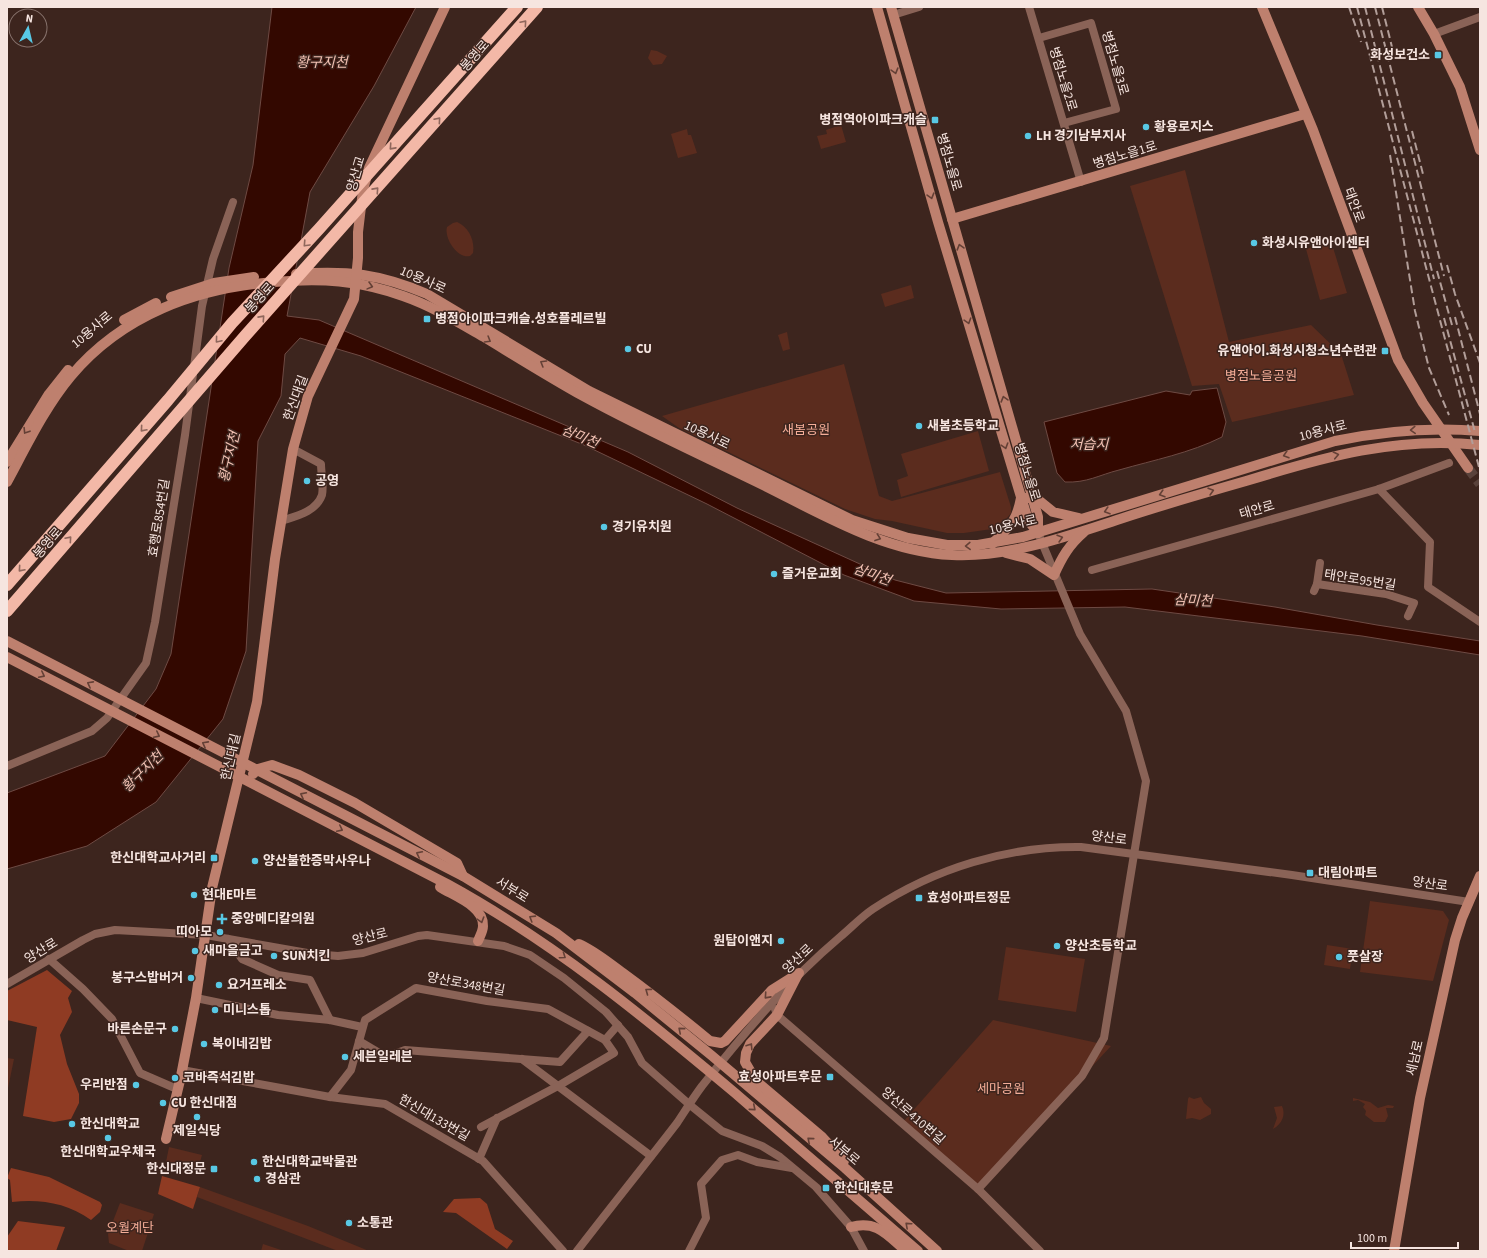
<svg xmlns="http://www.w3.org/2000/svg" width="1487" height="1258" viewBox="0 0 1487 1258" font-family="'Source Sans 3','Noto Sans KR',sans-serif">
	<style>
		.green { fill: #5b2c1e }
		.forest { fill: #8f3b23 }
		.water { fill: #330800; stroke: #6e4a43 }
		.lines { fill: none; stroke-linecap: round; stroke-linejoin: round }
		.secondary-tunnel { stroke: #59423b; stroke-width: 10; stroke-dasharray: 10 5; stroke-linecap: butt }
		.street { stroke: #8a6357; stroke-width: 8 }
		.secondary { stroke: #be806e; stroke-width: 10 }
		.highway { stroke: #f3b8a7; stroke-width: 12 }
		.rail { stroke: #b29e99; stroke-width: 2; stroke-dasharray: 8 4; stroke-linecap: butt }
		.oneway { stroke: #8f675c }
		.oneway2 { stroke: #644036 }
		.poi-dot { fill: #58c8e4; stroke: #3d251e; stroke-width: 1.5 }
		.labels { text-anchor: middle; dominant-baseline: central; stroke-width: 3; stroke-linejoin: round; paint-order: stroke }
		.poi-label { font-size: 13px; font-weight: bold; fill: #f6e5e0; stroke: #3d251e; text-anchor: start }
		.street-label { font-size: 13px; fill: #f6e5e0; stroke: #3d251e }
		.park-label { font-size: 13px; fill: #f5ad98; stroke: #3d251e }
		.water-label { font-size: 14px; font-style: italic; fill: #f2c1b3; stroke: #3d251e }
	</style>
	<rect width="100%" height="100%" fill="#3d251e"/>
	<g class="green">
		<path d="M 651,50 L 657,51 L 667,56 L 662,64 L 653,65 L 648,58 Z"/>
		<path d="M 841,125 L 846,142 L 821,149 L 817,136 L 827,134 L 826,130 Z"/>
		<path d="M 687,129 L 688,135 L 691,135 L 697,153 L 678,158 L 671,134 Z"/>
		<path d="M 1185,170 L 1229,342 L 1311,325 L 1341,354 L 1354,395 L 1232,422 L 1219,384 L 1192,386 L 1130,186 Z"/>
		<path d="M 457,222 C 469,227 475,241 473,253 L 470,256 C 457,259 444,238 447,227 L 453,223 Z"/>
		<path d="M 1331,241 L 1347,293 L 1320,300 L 1306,249 Z"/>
		<path d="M 911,285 L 914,298 L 885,307 L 881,294 Z"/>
		<path d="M 787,332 L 790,349 L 783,351 L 778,335 Z"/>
		<path d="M 844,364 L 879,496 L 892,501 L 1000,472 L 1011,507 L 1011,513 L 1007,518 L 992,529 L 964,533 L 947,533 L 892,521 L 875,519 L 845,509 L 679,428 L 662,416 Z"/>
		<path d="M 978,431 L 989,471 L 901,497 L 897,480 L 908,476 L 901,454 Z"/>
		<path d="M 1370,901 L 1443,911 L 1449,920 L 1433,981 L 1360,972 Z"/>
		<path d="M 1327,945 L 1353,949 L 1350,969 L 1324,965 Z"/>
		<path d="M 1006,947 L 1085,959 L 1076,1012 L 998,1000 Z"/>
		<path d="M 993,1020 L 1111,1046 L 978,1189 L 902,1123 Z"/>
		<path d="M 7,1058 L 14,1059 L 7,1093 Z"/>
		<path d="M 1189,1097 L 1194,1099 L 1201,1097 L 1204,1103 L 1211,1109 L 1211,1114 L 1200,1120 L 1192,1118 L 1186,1119 L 1188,1099 Z"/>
		<path d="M 1353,1098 L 1370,1102 L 1378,1108 L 1388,1105 L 1394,1106 L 1393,1108 L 1386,1108 L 1388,1116 L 1385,1122 L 1374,1122 L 1365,1115 L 1366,1111 L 1363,1107 L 1365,1104 L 1358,1100 L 1353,1101 Z"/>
		<path d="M 1282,1106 C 1286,1115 1282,1124 1273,1129 L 1277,1118 L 1274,1107 Z"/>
		<path d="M 169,1147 L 202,1155 L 198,1169 L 186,1171 L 166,1162 Z"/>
		<path d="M 200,1187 L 308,1226 L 369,1251 L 338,1251 L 197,1197 Z"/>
		<path d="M 120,1203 L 154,1214 L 142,1251 L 129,1251 L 109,1243 L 108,1234 Z"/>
		<path d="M 263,1244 L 284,1251 L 261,1251 Z"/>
	</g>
	<g class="forest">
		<path d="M 47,970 L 72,991 L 68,998 L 72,1012 L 60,1035 L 67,1064 L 79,1094 L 79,1103 L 71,1119 L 54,1122 L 23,1116 L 37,1027 L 7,1020 L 7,991 Z"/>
		<path d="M 11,1168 L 49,1177 L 100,1202 L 102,1205 L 100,1212 L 91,1220 C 67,1203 41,1199 12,1202 L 10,1180 L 7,1178 Z"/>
		<path d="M 162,1176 L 200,1187 L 193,1209 L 158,1194 Z"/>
		<path d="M 480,1198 L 487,1204 L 495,1229 L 513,1241 L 507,1249 L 456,1213 L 443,1212 L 454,1199 Z"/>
		<path d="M 18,1221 L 65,1227 L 56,1251 L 7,1251 L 7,1237 Z"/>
	</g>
	<g class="water">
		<path d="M 272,7 L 416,7 L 374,86 L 310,192 L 287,316 L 319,320 L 628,452 L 737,508 L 895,580 L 946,593 L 1152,589 L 1275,607 L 1377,625 L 1480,641 L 1480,655 L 1362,636 L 1125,607 L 1001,609 L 914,601 L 844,575 L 707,504 L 584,445 L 361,356 L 300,338 L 285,354 L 281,396 L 258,441 L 246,651 L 223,719 L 156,802 L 87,846 L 7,869 L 7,793 L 105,756 L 156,689 L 171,654 L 229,268 L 253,165 Z"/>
		<path d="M 1217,388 L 1226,422 L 1222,437 C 1190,453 1154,460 1119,470 C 1099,475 1087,483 1065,482 L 1057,473 L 1044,422 L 1166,391 L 1190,395 L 1192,391 Z"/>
	</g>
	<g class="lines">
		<path class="secondary-tunnel" d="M 1468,468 L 1480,484"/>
		<g class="street">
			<path d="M 1029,7 L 1081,182"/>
			<path d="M 893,15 L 919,7"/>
			<path d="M 1434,34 L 1480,17"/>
			<path d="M 1039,38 L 1091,23 L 1116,109 L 1064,123"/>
			<path d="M 1379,489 L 1430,542 L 1428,587 L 1480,622"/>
			<path d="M 281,521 C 296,516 316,512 322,495 C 324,486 321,473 321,464 L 293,449"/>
			<path d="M 1092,570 L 1379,489 L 1449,463"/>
			<path d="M 1317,584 L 1320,563"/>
			<path d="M 1314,591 L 1317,584 L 1386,594 L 1414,603 L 1408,616"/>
			<path d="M 7,766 L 92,731 L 107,718 L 146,663 L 155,622 L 185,435 L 202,306 L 213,259 L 233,202"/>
			<path d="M 228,939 L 242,959 L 278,975 L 310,980 L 330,1020"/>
			<path d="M 49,959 L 83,989 L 112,1019 L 140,1073 L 177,1089"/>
			<path d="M 7,984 L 83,940 L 95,934 L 115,930 L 206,935 L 313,954 L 338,956 L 363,953 L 418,936 L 427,935 L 504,946 L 530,955 L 564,978 L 606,1012 L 628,1037 L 642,1063 L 690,1105 L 722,1131 L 762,1146 L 780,1157 L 816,1187 L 851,1227 L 864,1251"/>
			<path d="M 196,998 L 278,1015 L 330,1020 L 362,1027"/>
			<path d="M 775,1009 L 777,1015 L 978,1189 L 1040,1251"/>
			<path d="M 359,1041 L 386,1057 L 405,1050 L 560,1062 L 588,1031"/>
			<path d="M 522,1059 L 651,1156"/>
			<path d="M 182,1070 L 330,1097 L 385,1104 L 483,1161 L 563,1251"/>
			<path d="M 330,1097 L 351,1070 L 365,1020 L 416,988 L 487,1001 L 548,1009 L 605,1040 L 618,1025"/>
			<path d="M 481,1127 L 558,1086 L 614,1053 L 605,1040"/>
			<path d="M 479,1159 L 497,1118"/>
			<path d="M 978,1189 L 1082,1076 L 1104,1038 L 1146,781 L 1126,711 L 1080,634 L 1038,533"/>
			<path d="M 577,1251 C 610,1208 644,1166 677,1123 C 685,1111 693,1098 702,1086 C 744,1033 788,981 840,937 C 851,928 861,917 873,909 C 935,868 1008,846 1081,847 L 1292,875 L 1469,902"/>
			<path d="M 689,1251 L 706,1218 L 701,1184 L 722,1160 L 738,1155 L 757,1162 L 792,1168"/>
		</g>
		<g class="secondary">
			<path d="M 877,7 L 938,222 L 1028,520 L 1038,533"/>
			<path d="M 891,7 L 1038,517 L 1038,533"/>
			<path d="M 1262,7 L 1313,130 L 1398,360 L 1423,403 L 1468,468"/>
			<path d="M 1418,7 L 1434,34 L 1460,87 L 1480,150"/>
			<path d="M 952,219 L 1305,114"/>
			<path d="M 296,274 C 347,270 380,274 427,294 L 589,391 L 852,520 L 908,538 L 947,545 L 978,545 L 1023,537 L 1335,441 C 1383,431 1431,427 1480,431"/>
			<path d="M 171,297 L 214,283 L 254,277"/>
			<path d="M 124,320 L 156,303"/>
			<path d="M 7,462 L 49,394 L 68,370"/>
			<path d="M 7,482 C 26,447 45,407 71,376 C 122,315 196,288 274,282 C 321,278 358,280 403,296 C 432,306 458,322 484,337 C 517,357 549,377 583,396 C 643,429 706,457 767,487 C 825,516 886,552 952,555 C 1007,558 1068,536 1120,519 C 1162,505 1204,493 1246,481 C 1324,457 1397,436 1480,445"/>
			<path d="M 992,544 C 1009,526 1016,524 1021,498 L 1029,498 L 1032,495 L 1053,512 L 1079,518"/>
			<path d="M 1006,553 L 1030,559 L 1054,575 C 1062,557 1069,545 1084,532"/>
			<path d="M 7,641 L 463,876 L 556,933 L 635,993 L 711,1055 L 845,1168 L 937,1251"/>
			<path d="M 7,657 L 447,884 C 553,942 642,1015 735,1093 C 796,1145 857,1198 918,1251"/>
			<path d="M 253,774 L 258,769 L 272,765 L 299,775 L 355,803 L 457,863 L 463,876"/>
			<path d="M 440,887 C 454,896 484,906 483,926 C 483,931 480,936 478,941"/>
			<path d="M 579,944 C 595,951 609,963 623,973 C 653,995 682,1018 710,1041 L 721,1043 L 725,1041 L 772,990 L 799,973"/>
			<path d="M 798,974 L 777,1015 L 750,1044 L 746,1053 L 745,1062 L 756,1081 L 821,1136 L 844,1161"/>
			<path d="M 166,1139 L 181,1076 L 196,998 L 212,888 L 257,702 L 275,559 L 293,449 L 308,396 L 354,299 L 358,258 L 358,232 L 363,190 L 369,168 L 445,7"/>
			<path d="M 851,1227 C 877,1220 887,1235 906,1251"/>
			<path d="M 1394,1251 L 1420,1098 L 1455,940 L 1462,918 L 1480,876"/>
		</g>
		<g class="highway">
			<path d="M 7,585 L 168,400 L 232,323 L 319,229 L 517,7"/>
			<path d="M 7,611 L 245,336 L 537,7"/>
		</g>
		<g class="rail">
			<path d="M 1349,7 L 1361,42"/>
			<path d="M 1357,7 L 1480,471"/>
			<path d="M 1365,7 L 1434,279"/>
			<path d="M 1375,7 L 1444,276"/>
			<path d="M 1382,7 L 1393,51"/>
			<path d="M 1412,131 L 1423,174"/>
			<path d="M 1390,155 L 1415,311 L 1429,368 L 1449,415"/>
			<path d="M 1447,265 L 1455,294 L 1480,363"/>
			<path d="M 1437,271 L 1452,325"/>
			<path d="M 1455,317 L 1480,414"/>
			<path d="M 1444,318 L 1475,432"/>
		</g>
	</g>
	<defs><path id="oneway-chevron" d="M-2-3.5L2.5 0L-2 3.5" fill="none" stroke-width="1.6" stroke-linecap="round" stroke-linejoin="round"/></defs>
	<g class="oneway">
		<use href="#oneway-chevron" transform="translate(524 23) rotate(-49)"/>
		<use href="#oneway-chevron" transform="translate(438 120) rotate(-49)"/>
		<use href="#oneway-chevron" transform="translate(392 147) rotate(132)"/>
		<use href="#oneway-chevron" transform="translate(376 190) rotate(-48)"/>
		<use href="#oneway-chevron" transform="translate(306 244) rotate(133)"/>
		<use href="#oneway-chevron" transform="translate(262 318) rotate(-48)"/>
		<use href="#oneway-chevron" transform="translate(218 340) rotate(130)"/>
		<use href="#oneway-chevron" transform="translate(143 429) rotate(131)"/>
		<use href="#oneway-chevron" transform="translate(69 539) rotate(-49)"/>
		<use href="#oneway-chevron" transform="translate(21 569) rotate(131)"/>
	</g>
	<g class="oneway2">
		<use href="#oneway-chevron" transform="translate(895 71) rotate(74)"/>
		<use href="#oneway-chevron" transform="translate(931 196) rotate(74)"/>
		<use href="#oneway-chevron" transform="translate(960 247) rotate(-106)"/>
		<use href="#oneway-chevron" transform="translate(370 286) rotate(15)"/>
		<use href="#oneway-chevron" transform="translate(968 321) rotate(73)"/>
		<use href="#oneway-chevron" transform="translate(488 340) rotate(31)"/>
		<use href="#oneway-chevron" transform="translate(543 363) rotate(-149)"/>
		<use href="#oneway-chevron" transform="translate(1004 399) rotate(-106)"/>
		<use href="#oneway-chevron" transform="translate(1413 430) rotate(177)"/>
		<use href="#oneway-chevron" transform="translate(26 431) rotate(122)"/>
		<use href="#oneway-chevron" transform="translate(1005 446) rotate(73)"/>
		<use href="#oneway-chevron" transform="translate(1286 455) rotate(163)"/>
		<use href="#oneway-chevron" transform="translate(1336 455) rotate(-12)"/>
		<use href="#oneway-chevron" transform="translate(1211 491) rotate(-16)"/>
		<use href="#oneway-chevron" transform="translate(1162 494) rotate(163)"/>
		<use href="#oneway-chevron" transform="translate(1107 511) rotate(162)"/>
		<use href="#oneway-chevron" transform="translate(878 538) rotate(20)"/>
		<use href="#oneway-chevron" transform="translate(1060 538) rotate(-16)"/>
		<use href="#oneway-chevron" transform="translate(968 546) rotate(178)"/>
		<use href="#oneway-chevron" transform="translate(42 675) rotate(27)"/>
		<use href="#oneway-chevron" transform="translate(90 684) rotate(-152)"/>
		<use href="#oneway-chevron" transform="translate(157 735) rotate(27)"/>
		<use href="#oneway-chevron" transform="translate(205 744) rotate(-152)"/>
		<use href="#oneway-chevron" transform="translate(303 795) rotate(-153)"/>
		<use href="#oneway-chevron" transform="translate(340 829) rotate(27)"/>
		<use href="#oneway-chevron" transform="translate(419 854) rotate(-153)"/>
		<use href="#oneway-chevron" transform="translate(532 918) rotate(-148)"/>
		<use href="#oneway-chevron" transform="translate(481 920) rotate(73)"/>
		<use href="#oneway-chevron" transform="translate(563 956) rotate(35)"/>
		<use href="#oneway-chevron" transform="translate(648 991) rotate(-144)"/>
		<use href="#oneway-chevron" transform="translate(767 996) rotate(132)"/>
		<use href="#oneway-chevron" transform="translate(681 1030) rotate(-140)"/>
		<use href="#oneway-chevron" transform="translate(750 1046) rotate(-57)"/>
		<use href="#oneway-chevron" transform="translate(753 1108) rotate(40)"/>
		<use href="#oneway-chevron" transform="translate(810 1140) rotate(-140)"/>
		<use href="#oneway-chevron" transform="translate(908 1225) rotate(-138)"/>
	</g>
	<g class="poi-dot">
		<rect x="1434" y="51" width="8" height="8" rx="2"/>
		<rect x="931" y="116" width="8" height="8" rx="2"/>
		<circle cx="1146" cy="127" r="4"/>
		<circle cx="1028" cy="136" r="4"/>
		<circle cx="1254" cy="243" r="4"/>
		<rect x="423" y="315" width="8" height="8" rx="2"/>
		<circle cx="628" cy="349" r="4"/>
		<rect x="1381" y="347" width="8" height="8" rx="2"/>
		<circle cx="919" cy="426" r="4"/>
		<circle cx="307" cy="481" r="4"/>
		<circle cx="604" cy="527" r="4"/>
		<circle cx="774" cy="574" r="4"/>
		<rect x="210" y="854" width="8" height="8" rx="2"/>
		<circle cx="255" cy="861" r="4"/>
		<rect x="1306" y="869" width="8" height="8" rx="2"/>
		<circle cx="194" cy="895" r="4"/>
		<rect x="915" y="894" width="8" height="8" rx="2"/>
		<path d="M220 913h4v4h4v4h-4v4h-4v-4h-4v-4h4z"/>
		<circle cx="220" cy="932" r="4"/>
		<circle cx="781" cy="941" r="4"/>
		<circle cx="1057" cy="946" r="4"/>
		<circle cx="195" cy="951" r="4"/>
		<circle cx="274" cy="956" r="4"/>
		<circle cx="1339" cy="957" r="4"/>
		<circle cx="191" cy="978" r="4"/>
		<circle cx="219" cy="985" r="4"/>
		<circle cx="215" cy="1010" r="4"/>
		<circle cx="175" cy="1029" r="4"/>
		<circle cx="204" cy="1044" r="4"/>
		<circle cx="345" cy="1057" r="4"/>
		<rect x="826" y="1073" width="8" height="8" rx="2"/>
		<circle cx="175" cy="1078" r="4"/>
		<circle cx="136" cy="1085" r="4"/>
		<circle cx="163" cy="1103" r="4"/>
		<circle cx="197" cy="1117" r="4"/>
		<circle cx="72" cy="1124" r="4"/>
		<circle cx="108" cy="1138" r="4"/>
		<circle cx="254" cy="1162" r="4"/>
		<rect x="210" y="1165" width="8" height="8" rx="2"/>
		<circle cx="257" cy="1179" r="4"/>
		<rect x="822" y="1184" width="8" height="8" rx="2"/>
		<circle cx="349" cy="1223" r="4"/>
	</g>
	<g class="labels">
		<g class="poi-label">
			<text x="1430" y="55" text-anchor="end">화성보건소</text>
			<text x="927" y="120" text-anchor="end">병점역아이파크캐슬</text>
			<text x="1154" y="127">황용로지스</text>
			<text x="1036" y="136">LH 경기남부지사</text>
			<text x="1262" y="243">화성시유앤아이센터</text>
			<text x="435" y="319">병점아이파크캐슬.성호플레르빌</text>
			<text x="636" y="349">CU</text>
			<text x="1377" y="351" text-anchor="end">유앤아이.화성시청소년수련관</text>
			<text x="927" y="426">새봄초등학교</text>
			<text x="315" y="481">공영</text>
			<text x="612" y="527">경기유치원</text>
			<text x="782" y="574">즐거운교회</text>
			<text x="206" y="858" text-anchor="end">한신대학교사거리</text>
			<text x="263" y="861">양산불한증막사우나</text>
			<text x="1318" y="873">대림아파트</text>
			<text x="202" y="895">현대E마트</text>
			<text x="927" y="898">효성아파트정문</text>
			<text x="231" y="919">중앙메디칼의원</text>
			<text x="212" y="932" text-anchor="end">띠아모</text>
			<text x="773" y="941" text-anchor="end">원탑이앤지</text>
			<text x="1065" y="946">양산초등학교</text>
			<text x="203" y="951">새마을금고</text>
			<text x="282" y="956">SUN치킨</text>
			<text x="1347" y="957">풋살장</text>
			<text x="183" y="978" text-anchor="end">봉구스밥버거</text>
			<text x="227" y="985">요거프레소</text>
			<text x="223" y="1010">미니스톱</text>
			<text x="167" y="1029" text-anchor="end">바른손문구</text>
			<text x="212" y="1044">복이네김밥</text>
			<text x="353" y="1057">세븐일레븐</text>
			<text x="822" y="1077" text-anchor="end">효성아파트후문</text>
			<text x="183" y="1078">코바즉석김밥</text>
			<text x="128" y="1085" text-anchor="end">우리반점</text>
			<text x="171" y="1103">CU 한신대점</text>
			<text x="80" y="1124">한신대학교</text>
			<text x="197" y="1131" text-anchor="middle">제일식당</text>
			<text x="108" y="1152" text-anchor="middle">한신대학교우체국</text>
			<text x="262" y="1162">한신대학교박물관</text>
			<text x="206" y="1169" text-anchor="end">한신대정문</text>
			<text x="265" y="1179">경삼관</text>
			<text x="834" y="1188">한신대후문</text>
			<text x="357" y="1223">소통관</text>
		</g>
		<g class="street-label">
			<text transform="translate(475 56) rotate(-49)">봉영로</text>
			<text transform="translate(1115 63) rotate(74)">병점노을3로</text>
			<text transform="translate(1063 79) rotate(73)">병점노을2로</text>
			<text transform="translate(1125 155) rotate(-17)">병점노을1로</text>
			<text transform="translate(949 162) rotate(74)">병점노을로</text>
			<text transform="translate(356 174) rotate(-74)">양산교</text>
			<text transform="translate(1354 205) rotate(70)">태안로</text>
			<text transform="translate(423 280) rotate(24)">10용사로</text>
			<text transform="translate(260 298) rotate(-48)">봉영로</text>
			<text transform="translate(92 330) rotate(-40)">10용사로</text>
			<text transform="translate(296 398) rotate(-70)">한신대길</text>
			<text transform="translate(1323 431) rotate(-14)">10용사로</text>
			<text transform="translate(707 435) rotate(26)">10용사로</text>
			<text transform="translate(1027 472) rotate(73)">병점노을로</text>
			<text transform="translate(1257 510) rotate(-16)">태안로</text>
			<text transform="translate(159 518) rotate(-81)">효행로854번길</text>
			<text transform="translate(1013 525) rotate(-13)">10용사로</text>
			<text transform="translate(48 543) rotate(-49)">봉영로</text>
			<text transform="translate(1360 580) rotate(9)">태안로95번길</text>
			<text transform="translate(231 757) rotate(-77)">한신대길</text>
			<text transform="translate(1109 838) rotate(7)">양산로</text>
			<text transform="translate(1430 884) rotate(8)">양산로</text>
			<text transform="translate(512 890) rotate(32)">서부로</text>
			<text transform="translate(370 937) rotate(-14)">양산로</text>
			<text transform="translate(41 951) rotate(-31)">양산로</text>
			<text transform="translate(798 959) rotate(-43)">양산로</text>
			<text transform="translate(466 984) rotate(10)">양산로348번길</text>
			<text transform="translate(1415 1058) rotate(-77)">세남로</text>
			<text transform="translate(913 1116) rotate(41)">양산로410번길</text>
			<text transform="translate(434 1118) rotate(30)">한신대133번길</text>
			<text transform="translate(844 1151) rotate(40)">서부로</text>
		</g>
		<g class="park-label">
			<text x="1261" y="376">병점노을공원</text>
			<text x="806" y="430">새봄공원</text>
			<text x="1001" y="1089">세마공원</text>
			<text x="130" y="1228">오월계단</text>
		</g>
		<g class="water-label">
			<text x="322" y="63">황구지천</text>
			<text transform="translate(580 437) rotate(23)">삼미천</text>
			<text x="1089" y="445">저습지</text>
			<text transform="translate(230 457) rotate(-77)">황구지천</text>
			<text transform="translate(872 575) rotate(20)">삼미천</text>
			<text transform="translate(1193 601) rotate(2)">삼미천</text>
			<text transform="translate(143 772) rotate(-45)">황구지천</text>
		</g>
	</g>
	<rect width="1487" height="1258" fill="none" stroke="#f6e5e0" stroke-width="16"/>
	<g transform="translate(28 28) rotate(8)"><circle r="19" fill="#3d251e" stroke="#87726c"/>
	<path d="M0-3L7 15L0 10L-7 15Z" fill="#58c8e4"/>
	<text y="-6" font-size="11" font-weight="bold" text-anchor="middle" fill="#f6e5e0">N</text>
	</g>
	<path d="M1351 1242v6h107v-6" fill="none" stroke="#f6e5e0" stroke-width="2"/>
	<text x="1357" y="1242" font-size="12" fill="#f6e5e0" stroke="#3d251e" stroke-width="3" paint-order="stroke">100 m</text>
</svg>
